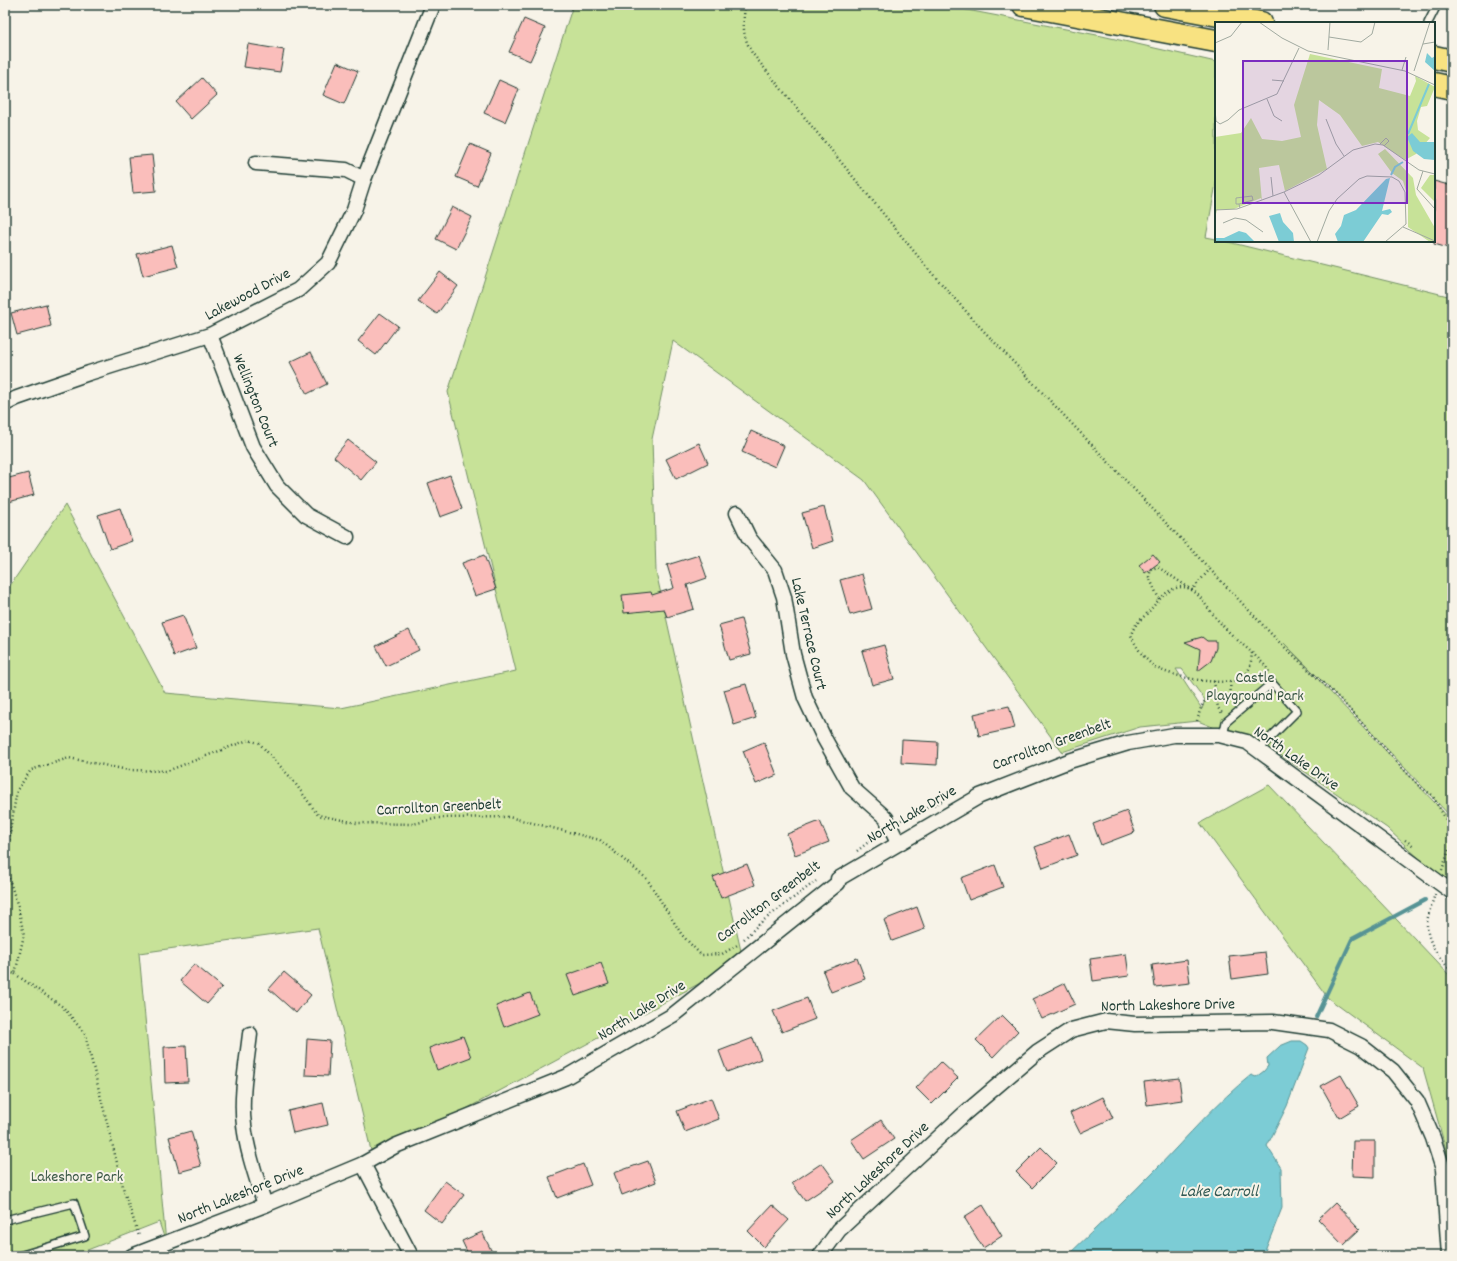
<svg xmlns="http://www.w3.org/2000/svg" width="1457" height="1261" viewBox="0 0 1457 1261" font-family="Dekko,sans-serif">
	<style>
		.green { fill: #c7e298; stroke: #739066; fill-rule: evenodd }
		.water { fill: #7cccd5; stroke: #579395 }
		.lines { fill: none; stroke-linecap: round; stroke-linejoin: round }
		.stream { stroke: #579395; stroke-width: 4 }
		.building { fill: #fabebb; stroke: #1f3d34 }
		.lane-casing { stroke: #1f3d34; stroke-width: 10 }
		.street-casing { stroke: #1f3d34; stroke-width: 17 }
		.highway-casing { stroke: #1f3d34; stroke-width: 25 }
		.path { stroke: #1f3d34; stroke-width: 2.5; stroke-dasharray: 1 3; stroke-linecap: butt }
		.lane { stroke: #f7f3e8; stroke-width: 7 }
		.street { stroke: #f7f3e8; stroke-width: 14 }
		.highway { stroke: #f8e281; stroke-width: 22 }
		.labels { text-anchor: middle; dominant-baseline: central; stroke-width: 4; stroke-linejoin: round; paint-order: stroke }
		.street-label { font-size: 16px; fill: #1f3d34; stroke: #f7f3e8 }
		.park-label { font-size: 16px; fill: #385643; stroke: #f7f3e8 }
		.water-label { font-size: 17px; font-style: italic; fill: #325a54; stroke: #f7f3e8 }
		.inset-river { fill: none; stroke: #7cccd5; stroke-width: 2 }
		.inset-road { fill: none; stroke: #a1aaa0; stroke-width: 1 }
		.view { fill: #7b2cbf; fill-opacity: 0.15; stroke: #7b2cbf; stroke-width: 2 }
		.inset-edge { fill: none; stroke: #1f3d34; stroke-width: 2 }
	</style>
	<rect width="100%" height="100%" fill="#f7f3e8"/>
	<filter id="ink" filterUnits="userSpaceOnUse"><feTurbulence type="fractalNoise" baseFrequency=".025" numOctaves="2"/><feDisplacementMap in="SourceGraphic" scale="8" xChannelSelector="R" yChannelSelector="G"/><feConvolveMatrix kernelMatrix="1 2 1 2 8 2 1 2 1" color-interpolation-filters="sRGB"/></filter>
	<g filter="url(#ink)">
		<g class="green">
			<path d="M 573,5 L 941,5 L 1102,36 L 1216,62 L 1216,184 L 1206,237 L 1216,239 L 1216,241 L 1224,241 L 1452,297 L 1452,818 L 1340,699 L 1284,643 L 1452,821 L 1452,881 L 1446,884 L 1387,828 L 1279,754 L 1198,721 L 1140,727 L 1062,752 L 864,480 L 673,341 L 652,439 L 656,572 L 743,960 L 373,1159 L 318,928 L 139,953 L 166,1243 L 159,1222 L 72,1256 L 5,1256 L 5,593 L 65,505 L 165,693 L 341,708 L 516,671 L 448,392 ZM 1176,669 L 1182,669 L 1205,700 L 1202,709 Z"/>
			<path d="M 1269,785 L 1452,978 L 1452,1171 L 1423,1068 L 1328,998 L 1200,823 Z"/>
		</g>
		<path class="water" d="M 1292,1041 L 1301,1041 L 1307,1045 L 1309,1048 L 1287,1106 L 1267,1146 L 1281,1168 L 1282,1208 L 1263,1256 L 1067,1256 C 1098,1226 1129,1197 1158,1167 C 1188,1136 1217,1102 1251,1075 L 1256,1077 L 1264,1071 L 1268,1066 L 1267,1058 L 1280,1046 Z"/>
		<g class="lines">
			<path class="stream" d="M 1316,1017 L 1352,939 L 1425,900"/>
		</g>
		<g class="building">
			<path d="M 524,19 L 545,28 L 530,61 L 509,52 Z"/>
			<path d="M 248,44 L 284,50 L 280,72 L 244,67 Z"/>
			<path d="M 337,62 L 358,71 L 344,104 L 323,95 Z"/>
			<path d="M 202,78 L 217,95 L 191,119 L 176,102 Z"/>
			<path d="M 499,80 L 519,89 L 505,122 L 484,113 Z"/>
			<path d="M 470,144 L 491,153 L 477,186 L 456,177 Z"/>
			<path d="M 152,155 L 156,191 L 133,193 L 129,157 Z"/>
			<path d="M 1434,181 L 1452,186 L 1452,249 L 1434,244 Z"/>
			<path d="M 452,207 L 472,217 L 456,249 L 436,239 Z"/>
			<path d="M 172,245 L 178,267 L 143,276 L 137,254 Z"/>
			<path d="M 440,272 L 458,286 L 437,314 L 418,301 Z"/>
			<path d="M 46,304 L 51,326 L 17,335 L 11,313 Z"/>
			<path d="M 380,313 L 398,326 L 376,355 L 358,341 Z"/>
			<path d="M 311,352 L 327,384 L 307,394 L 290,362 Z"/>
			<path d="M 751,431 L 784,446 L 775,467 L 742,452 Z"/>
			<path d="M 348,440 L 376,462 L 361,480 L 334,457 Z"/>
			<path d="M 699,443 L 708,463 L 676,479 L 666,459 Z"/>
			<path d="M 28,473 L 34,495 L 5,503 L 5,479 Z"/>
			<path d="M 450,475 L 462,509 L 440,517 L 428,483 Z"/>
			<path d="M 824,507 L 833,541 L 812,548 L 802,513 Z"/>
			<path d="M 120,508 L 132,541 L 110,549 L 98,515 Z"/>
			<path d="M 1153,554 L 1160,562 L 1145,573 L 1139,565 Z"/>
			<path d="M 484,555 L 496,589 L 475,596 L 462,563 Z"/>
			<path d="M 699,555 L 707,578 L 687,585 L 694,609 L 667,617 L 664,609 L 624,613 L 622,595 L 651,592 L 652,595 L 674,588 L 667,565 Z"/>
			<path d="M 862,574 L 872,609 L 850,615 L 840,580 Z"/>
			<path d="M 183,615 L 196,648 L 174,656 L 162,622 Z"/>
			<path d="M 741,619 L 751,654 L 729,660 L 719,625 Z"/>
			<path d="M 409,630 L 419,650 L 386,666 L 376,646 Z"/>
			<path d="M 1202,637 L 1207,641 L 1216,641 L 1216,648 L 1211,661 L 1198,671 L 1200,649 L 1185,642 Z"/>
			<path d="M 884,645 L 894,679 L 872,685 L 862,651 Z"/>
			<path d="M 746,684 L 756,718 L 734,725 L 724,690 Z"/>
			<path d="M 1009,706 L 1015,728 L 979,736 L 974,714 Z"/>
			<path d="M 902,740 L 938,742 L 937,765 L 901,763 Z"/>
			<path d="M 764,742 L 777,775 L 756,784 L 743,751 Z"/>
			<path d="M 1127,811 L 1135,832 L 1101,845 L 1093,824 Z"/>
			<path d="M 820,821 L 829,842 L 795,855 L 787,834 Z"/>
			<path d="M 1069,834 L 1077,855 L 1043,868 L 1035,847 Z"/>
			<path d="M 747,864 L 755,885 L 721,898 L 713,877 Z"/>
			<path d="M 995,865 L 1003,887 L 969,900 L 961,878 Z"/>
			<path d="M 917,907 L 925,929 L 892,941 L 884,920 Z"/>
			<path d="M 1265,952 L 1268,974 L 1232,979 L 1229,956 Z"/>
			<path d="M 1126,954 L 1129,976 L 1093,981 L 1090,959 Z"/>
			<path d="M 857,958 L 865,979 L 831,992 L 823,971 Z"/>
			<path d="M 1187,960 L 1190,983 L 1155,987 L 1152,965 Z"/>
			<path d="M 601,963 L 609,984 L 575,996 L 567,975 Z"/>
			<path d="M 194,964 L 222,987 L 207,1004 L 180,981 Z"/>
			<path d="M 284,972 L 311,995 L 296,1013 L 269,989 Z"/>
			<path d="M 1065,983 L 1075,1004 L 1042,1019 L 1032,999 Z"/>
			<path d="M 530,993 L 538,1014 L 504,1027 L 496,1006 Z"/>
			<path d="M 807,998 L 815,1019 L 782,1032 L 773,1011 Z"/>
			<path d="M 1002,1015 L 1018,1031 L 993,1057 L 976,1040 Z"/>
			<path d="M 463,1036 L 471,1057 L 437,1070 L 429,1048 Z"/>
			<path d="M 753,1038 L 761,1059 L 727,1072 L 719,1051 Z"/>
			<path d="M 307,1039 L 330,1041 L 328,1076 L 305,1075 Z"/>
			<path d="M 186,1046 L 188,1082 L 165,1083 L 164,1047 Z"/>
			<path d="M 941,1062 L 958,1078 L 932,1104 L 916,1088 Z"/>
			<path d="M 1341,1075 L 1359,1106 L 1339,1118 L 1321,1086 Z"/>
			<path d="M 1179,1078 L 1182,1100 L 1147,1105 L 1144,1082 Z"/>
			<path d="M 1103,1097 L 1113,1118 L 1080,1133 L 1070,1113 Z"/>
			<path d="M 711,1098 L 719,1119 L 685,1132 L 677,1111 Z"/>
			<path d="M 323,1103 L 328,1125 L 293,1133 L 288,1111 Z"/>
			<path d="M 881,1120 L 894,1139 L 864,1159 L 851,1140 Z"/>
			<path d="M 191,1131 L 201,1166 L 179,1172 L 169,1137 Z"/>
			<path d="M 1353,1141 L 1375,1141 L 1375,1177 L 1352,1176 Z"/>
			<path d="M 1041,1147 L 1057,1163 L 1032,1188 L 1016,1172 Z"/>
			<path d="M 648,1161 L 656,1182 L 622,1195 L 614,1173 Z"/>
			<path d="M 822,1163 L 835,1181 L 805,1201 L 792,1183 Z"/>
			<path d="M 583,1164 L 591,1185 L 557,1198 L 549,1177 Z"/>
			<path d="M 445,1181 L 464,1195 L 442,1224 L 424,1210 Z"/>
			<path d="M 1335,1203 L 1360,1229 L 1343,1245 L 1318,1219 Z"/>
			<path d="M 772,1205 L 789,1220 L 764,1247 L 748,1231 Z"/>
			<path d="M 983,1205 L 1002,1236 L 983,1248 L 964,1217 Z"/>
			<path d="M 482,1232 L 494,1256 L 469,1256 L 462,1241 Z"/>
		</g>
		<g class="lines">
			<defs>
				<g id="lane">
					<path d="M 1428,23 L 1437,5"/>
					<path d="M 1223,736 L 1226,722 L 1272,683 L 1297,711 L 1264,744 L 1258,751"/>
					<path d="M 5,1220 L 74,1203 L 85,1236 L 19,1256"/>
				</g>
				<g id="street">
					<path d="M 256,163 L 346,170 L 364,179"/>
					<path d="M 210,335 L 253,447 L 277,486 L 306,515 L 347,537"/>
					<path d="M 5,404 L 17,398 L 89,373 L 210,335 L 298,290 L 328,263 L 354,210 L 364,179 L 433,5"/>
					<path d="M 737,513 L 749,538 L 775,570 L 784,597 L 793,654 L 805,698 L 824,738 L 852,788 L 886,818 L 898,843"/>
					<path d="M 250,1034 C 247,1061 240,1098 244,1125 C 247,1152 257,1179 265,1205"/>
					<path d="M 363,1164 L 411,1256"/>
					<path d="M 132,1256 L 265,1205 L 363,1164 L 395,1146 L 566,1077 L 673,1015 L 838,883 L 838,879 L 980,796 L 1069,761 L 1128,743 L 1174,735 L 1219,735 L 1247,742 L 1452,892"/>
					<path d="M 820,1256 L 839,1230 L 964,1114 L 1037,1052 L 1071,1030 L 1106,1021 L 1135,1024 L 1273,1022 L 1329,1030 L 1361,1046 L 1393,1071 L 1417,1101 L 1433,1138 L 1443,1169 L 1449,1256"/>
				</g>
				<g id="highway">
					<path d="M 1024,5 L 1216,41"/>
					<path d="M 1165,5 L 1261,23"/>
					<path d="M 1434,57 L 1452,61"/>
					<path d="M 1434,84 L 1452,88"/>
				</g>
			</defs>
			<use href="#lane" class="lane-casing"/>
			<use href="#street" class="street-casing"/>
			<use href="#highway" class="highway-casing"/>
			<g class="path">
				<path d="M 745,5 C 743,25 742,35 752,53 L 930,271 L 981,328 L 1278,641 L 1340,699 L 1419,786 L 1432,795 L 1452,830"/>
				<path d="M 1159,599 L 1149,577 L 1151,569 L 1158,567 L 1192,590 L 1210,569"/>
				<path d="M 1252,653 C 1251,660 1251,670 1244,676 C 1229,689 1171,677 1155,667 C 1144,659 1136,647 1131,635 C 1135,622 1143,619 1151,609 C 1160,598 1175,580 1192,590 C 1200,595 1209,610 1216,618 C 1226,630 1237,640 1249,650 C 1256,657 1267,665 1270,674"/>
				<path d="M 1214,681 L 1218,708 L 1222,713"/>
				<path d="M 1230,682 L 1231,696 L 1236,701"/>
				<path d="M 1197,721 C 1203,698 1207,693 1231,696"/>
				<path d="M 901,820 L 942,801"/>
				<path d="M 1405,840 L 1414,846"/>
				<path d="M 857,851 L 880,833"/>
				<path d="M 1442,870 L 1449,850 L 1452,845"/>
				<path d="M 1435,894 C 1432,904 1427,916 1427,925 C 1428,945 1440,958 1452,972"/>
				<path d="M 744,939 L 760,923 L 816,881"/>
				<path d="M 5,971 L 15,974 L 24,935 L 18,907 L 6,869 L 11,826 L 17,790 L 31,770 L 69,758 L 128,770 L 167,771 L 248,740 L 259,743 L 292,779 L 318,815 L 357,823 L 413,824 L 438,818 L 509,817 L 600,840 L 647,879 L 682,935 L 701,955 L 722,954 L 739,944"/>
				<path d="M 15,974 L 63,1007 L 85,1034 L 124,1191 L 139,1236"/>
			</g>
			<use href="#lane" class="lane"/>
			<use href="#street" class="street"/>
			<use href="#highway" class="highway"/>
		</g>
	</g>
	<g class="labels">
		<g class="street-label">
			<text transform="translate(248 295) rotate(-28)">Lakewood Drive</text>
			<text transform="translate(255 401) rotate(68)">Wellington Court</text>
			<text transform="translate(808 634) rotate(77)">Lake Terrace Court</text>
			<text transform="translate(1052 745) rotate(-20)">Carrollton Greenbelt</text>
			<text transform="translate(1296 759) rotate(35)">North Lake Drive</text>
			<text transform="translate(439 808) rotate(-3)">Carrollton Greenbelt</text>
			<text transform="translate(912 815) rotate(-30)">North Lake Drive</text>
			<text transform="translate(769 902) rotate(-37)">Carrollton Greenbelt</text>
			<text transform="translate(1168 1006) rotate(-1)">North Lakeshore Drive</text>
			<text transform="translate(642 1011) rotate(-32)">North Lake Drive</text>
			<text transform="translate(878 1171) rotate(-43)">North Lakeshore Drive</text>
			<text transform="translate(241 1195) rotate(-22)">North Lakeshore Drive</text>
		</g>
		<g class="park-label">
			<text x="1255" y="678">Castle<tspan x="1255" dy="18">Playground Park</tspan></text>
			<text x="77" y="1177">Lakeshore Park</text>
		</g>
		<g class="water-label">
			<text x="1219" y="1193">Lake Carroll</text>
		</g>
	</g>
	<g transform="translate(1215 22)">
		<rect width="220" height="220" fill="#f7f3e8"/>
		<path d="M 95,32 L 167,47 L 164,66 L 195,74 L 201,59 L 200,54 L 220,65 L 212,84 L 206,85 L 202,99 L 203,108 L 215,116 L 201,132 L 190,138 L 163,120 L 147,124 L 125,93 L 104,78 L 102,103 L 112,147 L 70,169 L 64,143 L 44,146 L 47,179 L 46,176 L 19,187 L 2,188 L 0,196 L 0,115 L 26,111 L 36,96 L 47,117 L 67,119 L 86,115 L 79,83 ZM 170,127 L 198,156 L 201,173 L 220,206 L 220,220 L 215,220 L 193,205 L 193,176 L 188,159 L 177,151 L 163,132 ZM 215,153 L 220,153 L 220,180 L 206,166 Z" fill="#c7e298"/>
		<path d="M 212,31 L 217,36 L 220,34 L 220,49 L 210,40 ZM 197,111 L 205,120 L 220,120 L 220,138 L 209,137 L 198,129 L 192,115 ZM 175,156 L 167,189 L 175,187 L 177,190 L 173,193 L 167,192 L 148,220 L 123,220 L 120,212 L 126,204 L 129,193 L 141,188 L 171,157 ZM 65,191 L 68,200 L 78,211 L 79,220 L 64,220 L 54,194 ZM 24,209 L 31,211 L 39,219 L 50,220 L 0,220 L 0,216 L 9,216 Z" fill="#7cccd5"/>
		<path class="inset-river" d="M 193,112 L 214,62M 176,153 L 180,145 L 188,140"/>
		<path class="inset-road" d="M 44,0 L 67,16 L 93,29 L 190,49 L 220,63M 114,15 L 146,20 L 157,12 L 160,0M 0,21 L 16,14 L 27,0M 208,22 L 220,20M 113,28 L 115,0M 187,48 L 191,35M 199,49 L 215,0M 57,58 L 69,59M 52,77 L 59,94 L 67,99M 0,87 L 1,99 L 5,102 L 13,98 L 24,88 L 62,72 L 84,26M 111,97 L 121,122 L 129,134M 165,122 L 171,116 L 174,119 L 169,124M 208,149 L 202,167 L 220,187M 56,155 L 58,174M 69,170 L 96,220M 24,182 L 21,182 L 21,176 L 37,174 L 38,178 L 24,182 L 25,186M 0,188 L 22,187 L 69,170 L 104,153 L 138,128 L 160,122 L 168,123 L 204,148 L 220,152M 8,201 L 20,196 L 31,198 L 48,210M 188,205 L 220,219M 102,220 L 114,189 L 122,177 L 144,157 L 152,154 L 177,155 L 184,159 L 190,170 L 191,202 L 170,220"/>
		<path class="view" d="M 28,39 L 192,39 L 192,181 L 28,181 Z"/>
		<rect width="220" height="220" class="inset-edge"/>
	</g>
	<rect width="1457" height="1261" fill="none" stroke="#f7f3e8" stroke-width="20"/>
	<rect x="10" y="10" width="1437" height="1241" fill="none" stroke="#1f3d34" stroke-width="1.5" filter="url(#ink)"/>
</svg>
